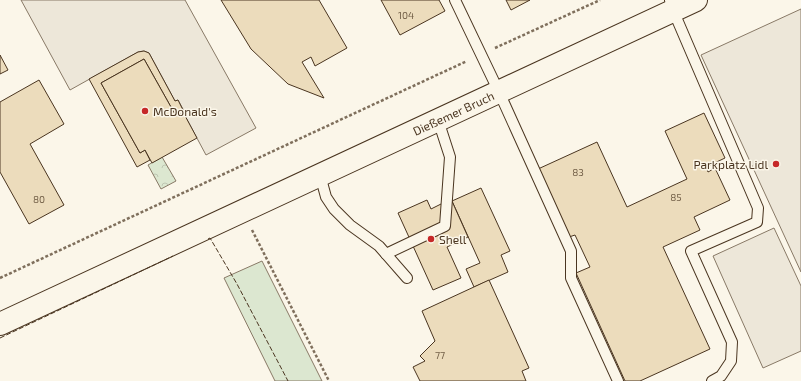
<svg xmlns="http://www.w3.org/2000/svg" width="801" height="381" viewBox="0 0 801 381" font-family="'Exo 2',sans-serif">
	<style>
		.grass { fill: #dce7d0; stroke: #887966 }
		.park { fill: url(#park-crowns); stroke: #887966 }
		.parking { fill: #ede7d9; stroke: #887966 }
		.building { fill: #ecdcbc; stroke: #4a3520 }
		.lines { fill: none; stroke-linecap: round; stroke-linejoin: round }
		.lane-casing { stroke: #4a3520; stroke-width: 12 }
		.primary-casing { stroke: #4a3520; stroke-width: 24 }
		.path { stroke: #7f6f5c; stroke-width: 2.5; stroke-dasharray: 3 2; stroke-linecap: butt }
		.lane { stroke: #fbf6e9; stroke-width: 10 }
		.primary { stroke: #fbf6e9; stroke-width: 22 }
		.fence { stroke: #4a3520; stroke-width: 1; stroke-dasharray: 5 2; stroke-linecap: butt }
		.poi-dot { fill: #c62828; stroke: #fbf6e9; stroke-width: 1.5 }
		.labels { text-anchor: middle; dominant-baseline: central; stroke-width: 3; stroke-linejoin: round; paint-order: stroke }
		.number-label { font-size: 10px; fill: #725f47 }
		.poi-label { font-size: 12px; fill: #4a3520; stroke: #fbf6e9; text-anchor: start }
		.street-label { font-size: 12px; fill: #4a3520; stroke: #fbf6e9 }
	</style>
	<defs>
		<pattern id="park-crowns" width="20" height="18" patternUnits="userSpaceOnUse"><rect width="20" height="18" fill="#dce7d0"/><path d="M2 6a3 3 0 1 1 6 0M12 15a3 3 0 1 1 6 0" fill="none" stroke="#bec7b2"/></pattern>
	</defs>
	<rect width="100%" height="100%" fill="#fbf6e9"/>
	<path class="grass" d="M 262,261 L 322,381 L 275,381 L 224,278 Z"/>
	<path class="park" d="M 162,157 L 176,181 L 161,189 L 148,165 Z"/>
	<g class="parking">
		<path d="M 21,0 L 185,0 L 256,128 L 206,155 L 183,112 L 184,111 L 178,100 L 175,101 L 149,53 L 144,51 L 138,52 L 70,90 Z"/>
		<path d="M 801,9 L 801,272 L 701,55 Z"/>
		<path d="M 774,228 L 801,286 L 801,351 L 763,368 L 713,256 Z"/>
	</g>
	<g class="building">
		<path d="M 221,0 L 319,0 L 347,48 L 315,66 L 311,57 L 302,62 L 324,98 L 288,84 L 251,49 Z"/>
		<path d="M 381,0 L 439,0 L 445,11 L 400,35 Z"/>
		<path d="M 506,0 L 530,0 L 511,10 Z"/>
		<path d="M 144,51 L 149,53 L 175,101 L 178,100 L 184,112 L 176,116 L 144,59 L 101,83 L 140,153 L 145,150 L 150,160 L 137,167 L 89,79 L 138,52 Z"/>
		<path d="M 0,55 L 8,70 L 0,74 Z"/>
		<path d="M 144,59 L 176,116 L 183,112 L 197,138 L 152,163 L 145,150 L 140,153 L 101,83 Z"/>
		<path d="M 39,80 L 64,124 L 30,144 L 64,205 L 29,224 L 0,172 L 0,102 Z"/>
		<path d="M 704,113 L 725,158 L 706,167 L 708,172 L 715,168 L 730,200 L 694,217 L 700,230 L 663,247 L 710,349 L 640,381 L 625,381 L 576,273 L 590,267 L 575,235 L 569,237 L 538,169 L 597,142 L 627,207 L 687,179 L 665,131 Z"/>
		<path d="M 481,188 L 510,251 L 501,255 L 508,272 L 474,287 L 466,269 L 480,263 L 452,201 Z"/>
		<path d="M 451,199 L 468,237 L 447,247 L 461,278 L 433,290 L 398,213 L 427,200 L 431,209 Z"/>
		<path d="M 489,280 L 529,368 L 522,371 L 526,381 L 420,381 L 413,367 L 425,361 L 420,356 L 435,341 L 422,311 Z"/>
	</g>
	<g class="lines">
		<defs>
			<g id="lane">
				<path d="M 455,0 L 499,92 L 571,251 L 571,278 L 618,381"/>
				<path d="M 670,0 L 673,10 L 758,208 L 757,222 L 691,251 L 732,342 L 731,361 L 721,376 L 712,381"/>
				<path d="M 320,175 L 326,197 L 334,209 L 350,225 L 379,246 L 407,278"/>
				<path d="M 386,254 L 445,226 L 450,157 L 438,120"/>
			</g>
			<g id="primary">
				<path id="s1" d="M 0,324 L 696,0"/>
			</g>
		</defs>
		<use href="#lane" class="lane-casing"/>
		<use href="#primary" class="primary-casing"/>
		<g class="path">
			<path d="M 495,48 L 600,0"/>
			<path d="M 252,230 L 329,381"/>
			<path d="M 0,278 L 467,61"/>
		</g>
		<use href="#lane" class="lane"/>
		<use href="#primary" class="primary"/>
		<g class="fence">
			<path d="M 208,239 L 210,238 L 237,284 L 288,381"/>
			<path d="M 0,338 L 173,256"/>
		</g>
	</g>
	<g class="poi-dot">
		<circle cx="145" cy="111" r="4"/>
		<circle cx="776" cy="164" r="4"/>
		<circle cx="431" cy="239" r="4"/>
	</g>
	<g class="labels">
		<g class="number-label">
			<text x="406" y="15">104</text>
			<text x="578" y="172">83</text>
			<text x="676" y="197">85</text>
			<text x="39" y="199">80</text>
			<text x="440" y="355">77</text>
		</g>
		<g class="poi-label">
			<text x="153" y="111">McDonald's</text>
			<text x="768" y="164" text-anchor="end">Parkplatz Lidl</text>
			<text x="439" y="239">Shell</text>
		</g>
		<g class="street-label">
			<text stroke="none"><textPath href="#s1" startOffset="500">Dießemer Bruch</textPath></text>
		</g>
	</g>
</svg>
